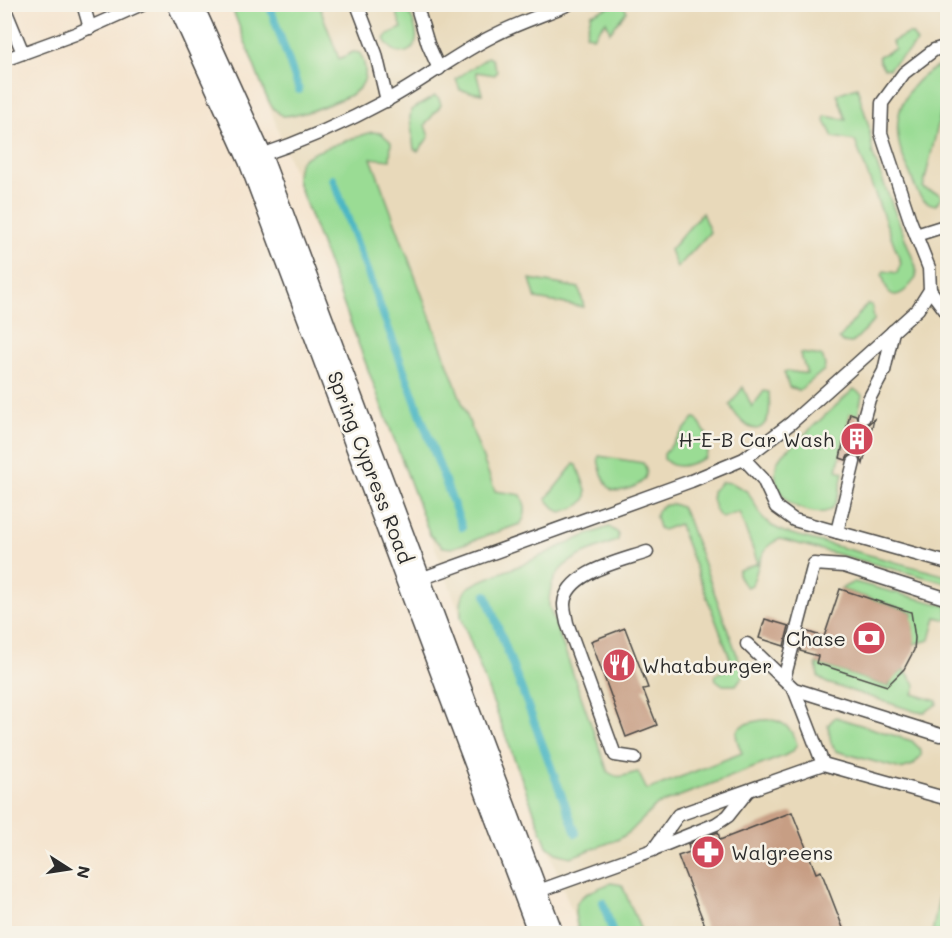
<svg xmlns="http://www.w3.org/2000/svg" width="952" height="938" viewBox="0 0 952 938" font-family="Mali,sans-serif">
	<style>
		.built { fill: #e8d9ba }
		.green { fill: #9adc94; stroke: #628460; stroke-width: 1.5 }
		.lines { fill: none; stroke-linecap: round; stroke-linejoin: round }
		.stream { stroke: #48b6c3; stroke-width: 8 }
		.building { fill: #c79e84 }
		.service-casing { stroke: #494744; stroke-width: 15 }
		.secondary-casing { stroke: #494744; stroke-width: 36 }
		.service { stroke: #fff; stroke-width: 12 }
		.secondary { stroke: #fff; stroke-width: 33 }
		.labels { text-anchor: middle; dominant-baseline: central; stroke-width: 5; stroke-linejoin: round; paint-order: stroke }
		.poi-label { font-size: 20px; fill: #2b2b2b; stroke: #f7f3e8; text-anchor: end }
		.street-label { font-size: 20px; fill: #2b2b2b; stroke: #f7f3e8 }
	</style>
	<rect width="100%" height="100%" fill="#f7f3e8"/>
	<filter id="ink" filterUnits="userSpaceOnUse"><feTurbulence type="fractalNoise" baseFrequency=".0167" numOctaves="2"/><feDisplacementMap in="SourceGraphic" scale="12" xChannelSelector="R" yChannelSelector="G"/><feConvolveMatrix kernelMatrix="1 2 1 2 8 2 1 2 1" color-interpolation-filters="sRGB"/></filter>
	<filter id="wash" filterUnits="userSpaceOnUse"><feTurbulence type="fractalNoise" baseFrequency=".008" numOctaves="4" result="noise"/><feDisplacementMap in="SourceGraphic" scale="24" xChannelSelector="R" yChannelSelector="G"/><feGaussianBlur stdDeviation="1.35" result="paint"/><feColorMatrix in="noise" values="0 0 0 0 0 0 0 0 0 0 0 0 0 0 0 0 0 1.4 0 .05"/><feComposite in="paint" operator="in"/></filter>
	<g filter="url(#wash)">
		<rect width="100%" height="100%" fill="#f5e5d0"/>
		<path class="built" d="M 231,5 L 947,5 L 947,933 L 580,933 Z"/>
		<g class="green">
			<path d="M 231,5 L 319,5 L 339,59 L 353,52 L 360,53 C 376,86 354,95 327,105 C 312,111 299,116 282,116 L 272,107 L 265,94 Z"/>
			<path d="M 394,5 L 406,5 C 409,13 415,23 416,32 C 420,53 396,62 384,39 L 388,34 L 402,28 Z"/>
			<path d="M 614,5 L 623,6 L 627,11 L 610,32 L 606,21 L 593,37 L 586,34 L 591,14 Z"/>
			<path d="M 907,34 L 912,34 L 917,42 C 911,52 897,58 889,69 L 884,68 L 879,61 L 879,56 L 895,49 L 892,42 Z"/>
			<path d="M 488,57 L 492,59 L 497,71 L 495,75 L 476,72 L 482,94 L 460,90 L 456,79 Z"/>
			<path d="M 947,63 L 947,87 L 923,188 L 940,194 L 941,197 L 936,205 C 920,203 916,190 911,176 C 906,164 899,151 898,137 C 894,102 916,74 947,63 Z"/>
			<path d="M 857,87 L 869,127 L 873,155 L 916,267 L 916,278 C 911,284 899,302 889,292 C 885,288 884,279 882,274 L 884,271 L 897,273 L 901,263 L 855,141 L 833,137 L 824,119 L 826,116 L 846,120 L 837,94 Z"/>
			<path d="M 435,96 L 439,99 L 441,105 L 425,125 L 429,137 L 418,151 L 414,149 L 410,118 L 411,110 Z"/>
			<path d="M 372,132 L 381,133 L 391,142 L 390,160 L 371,158 L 495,491 L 521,495 C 526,505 528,515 520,524 L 452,548 L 443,547 L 430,535 L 297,180 C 297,174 297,167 301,161 C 307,152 358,137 372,132 Z"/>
			<path d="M 702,213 L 710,232 L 677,268 L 670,250 Z"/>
			<path d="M 530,279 L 579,288 L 584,307 L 536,299 Z"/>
			<path d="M 867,304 L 872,305 L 874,321 L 852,343 L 841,342 L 839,339 Z"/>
			<path d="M 800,353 L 822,356 L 825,365 L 824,370 L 799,391 L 789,387 L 784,372 L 787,371 L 807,374 Z"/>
			<path d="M 743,387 L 752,407 L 764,391 L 769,392 C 769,400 771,410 768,417 C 758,444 736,418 730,405 Z"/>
			<path d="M 854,389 L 862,395 L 858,415 L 850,414 L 837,470 L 843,472 C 841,482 839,501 832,508 C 822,518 797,509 788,501 C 776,491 771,470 780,457 Z"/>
			<path d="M 694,418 L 696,418 C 706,434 714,439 705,458 C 690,464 676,472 664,459 L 664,454 Z"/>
			<path d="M 599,456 L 643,463 C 658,483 621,494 612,490 C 606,487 605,479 602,474 C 600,467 597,462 599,456 Z"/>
			<path d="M 574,464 L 577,465 C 586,493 598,502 561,512 L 555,509 L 546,499 Z"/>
			<path d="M 722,482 L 732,483 L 748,492 L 762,517 L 772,526 L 784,532 L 947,576 L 947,583 L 780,539 C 760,546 759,567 752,585 L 747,587 L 742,582 L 738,574 L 739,570 L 758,563 L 739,512 L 722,518 C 715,513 711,499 712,491 Z"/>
			<path d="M 673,504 L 681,507 L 686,515 L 744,674 L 736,685 L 723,685 L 716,680 L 715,676 L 717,674 L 733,666 L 679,524 L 663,530 L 659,528 L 656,517 L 657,511 L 662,506 Z"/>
			<path d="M 609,527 L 618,533 L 618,540 C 584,555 548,560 549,606 L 608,772 C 621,781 625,774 638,772 L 647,790 L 742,753 C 740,747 734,738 737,731 C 740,725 748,723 753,722 C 774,716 790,722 797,744 L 793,751 L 784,756 L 657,805 L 630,832 L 619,839 L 571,857 L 556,853 L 547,846 L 461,617 C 461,608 460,598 466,590 C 473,581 512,569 524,564 C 553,550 579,537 609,527 Z"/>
			<path d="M 854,582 L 947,606 L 947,620 L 936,617 L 930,640 L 914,644 L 913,627 L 909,626 L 913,612 L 840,589 Z"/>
			<path d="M 816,663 L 889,687 L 893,674 L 898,675 L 904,669 L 916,685 L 913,694 L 937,701 L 937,704 L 925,712 L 917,712 L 827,683 L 818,676 Z"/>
			<path d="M 835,717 L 912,741 L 921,750 L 921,756 L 913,765 L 901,769 L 836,751 L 831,743 L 828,725 Z"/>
			<path d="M 947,858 L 947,933 L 932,933 Z"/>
			<path d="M 611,883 L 622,885 L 642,933 L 580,933 C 566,898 582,895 611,883 Z"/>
		</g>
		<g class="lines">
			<g class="stream">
				<path d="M 269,4 L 299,90"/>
				<path d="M 333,179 L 462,527"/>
				<path d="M 486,595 L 576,833"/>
				<path d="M 603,902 L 613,934"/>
			</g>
		</g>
		<g id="blocks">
			<g class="building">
				<path d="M 850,413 L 856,415 L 858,422 L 862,425 L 867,425 L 874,419 L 863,464 L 860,456 L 855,454 L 848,456 L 846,460 L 840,458 Z"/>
				<path d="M 840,589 L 911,612 L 915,638 L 914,650 L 904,669 L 887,686 L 816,663 L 818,656 L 800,651 L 805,631 L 824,637 Z"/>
				<path d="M 765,619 L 789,626 L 784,646 L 759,638 Z"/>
				<path d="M 625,628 L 648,688 L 643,689 L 657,725 L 626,737 L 591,641 Z"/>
				<path d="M 792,812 L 816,873 L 821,871 L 845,933 L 708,933 L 678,856 L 690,852 L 688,844 L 718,832 L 720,840 Z"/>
			</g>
		</g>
	</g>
	<g filter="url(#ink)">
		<use href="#blocks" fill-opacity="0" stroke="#494744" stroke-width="1.5"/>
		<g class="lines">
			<defs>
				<g id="service">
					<path d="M 83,4 L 90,28"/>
					<path d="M 357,4 L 376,54 L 387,101"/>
					<path d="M 416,4 L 428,44 L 439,69"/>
					<path d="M 4,7 L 23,53"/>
					<path d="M 4,60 L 75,34 L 142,4"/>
					<path d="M 256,157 C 301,142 345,123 387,100 C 423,81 456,54 493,36 C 517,23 544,15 569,4"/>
					<path d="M 916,235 L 948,225"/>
					<path d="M 930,290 L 948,314"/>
					<path d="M 864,417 L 869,399 L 884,371 L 893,331"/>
					<path d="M 744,459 L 763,479 L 776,507 L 794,520 L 948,563"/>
					<path d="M 837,532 L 854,462"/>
					<path d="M 415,581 L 691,481 L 744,459 L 791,423 L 918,309 L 930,290 L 929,268 L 910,220 L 881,133 L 882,103 L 904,73 L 934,50 L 948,46"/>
					<path d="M 747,644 L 794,689 L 940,735"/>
					<path d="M 784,679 L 814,564 L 844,566 L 948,599"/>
					<path d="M 794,689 L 823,764"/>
					<path d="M 635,758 L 615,755 L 567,623 C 566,617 564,610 564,604 C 566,572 622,561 647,552"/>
					<path d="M 654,849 L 716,824 L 728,816 L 747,792"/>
					<path d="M 533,893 L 653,850 L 678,815 L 823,764 L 948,799"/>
				</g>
				<path id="secondary" d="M 185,4 L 255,158 L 546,934"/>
			</defs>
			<use href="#service" class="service-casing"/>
			<use href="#secondary" class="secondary-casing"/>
			<use href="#service" class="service"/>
			<use href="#secondary" class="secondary"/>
		</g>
	</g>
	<defs>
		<symbol id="building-disc" viewBox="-11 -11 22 22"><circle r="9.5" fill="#d1495b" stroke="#f7f3e8"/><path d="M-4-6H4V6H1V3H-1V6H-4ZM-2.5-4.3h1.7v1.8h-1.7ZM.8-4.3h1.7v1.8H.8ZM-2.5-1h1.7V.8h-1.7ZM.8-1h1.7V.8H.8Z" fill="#fff"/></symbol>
		<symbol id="bank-disc" viewBox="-11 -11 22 22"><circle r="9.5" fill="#d1495b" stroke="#f7f3e8"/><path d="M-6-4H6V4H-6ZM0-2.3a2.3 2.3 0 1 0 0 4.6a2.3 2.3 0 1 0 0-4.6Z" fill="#fff"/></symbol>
		<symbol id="restaurant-disc" viewBox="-11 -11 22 22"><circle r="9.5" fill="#d1495b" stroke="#f7f3e8"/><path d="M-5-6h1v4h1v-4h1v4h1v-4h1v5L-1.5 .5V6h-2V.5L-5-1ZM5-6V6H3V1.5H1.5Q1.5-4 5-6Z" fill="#fff"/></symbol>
		<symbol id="pharmacy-disc" viewBox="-11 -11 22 22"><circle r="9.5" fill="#d1495b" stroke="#f7f3e8"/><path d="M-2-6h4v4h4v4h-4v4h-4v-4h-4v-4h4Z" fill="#fff"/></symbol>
	</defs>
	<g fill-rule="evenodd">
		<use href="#building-disc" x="838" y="420" width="38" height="38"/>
		<use href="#bank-disc" x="850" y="619" width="38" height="38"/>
		<use href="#restaurant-disc" x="600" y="646" width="38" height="38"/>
		<use href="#pharmacy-disc" x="689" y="833" width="38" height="38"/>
	</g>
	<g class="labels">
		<g class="poi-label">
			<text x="834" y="439">H-E-B Car Wash</text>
			<text x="846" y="638">Chase</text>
			<text x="642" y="665" text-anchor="start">Whataburger</text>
			<text x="731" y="852" text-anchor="start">Walgreens</text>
		</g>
		<g class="street-label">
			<text transform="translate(371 467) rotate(69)">Spring Cypress Road</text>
		</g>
	</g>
	<rect width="952" height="938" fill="none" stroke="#f7f3e8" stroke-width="24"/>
	<g transform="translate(69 869) rotate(102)" stroke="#f7f3e8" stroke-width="4.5" paint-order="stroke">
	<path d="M0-4.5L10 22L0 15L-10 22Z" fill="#2b2b2b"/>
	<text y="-9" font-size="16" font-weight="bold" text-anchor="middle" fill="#2b2b2b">N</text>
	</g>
</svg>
